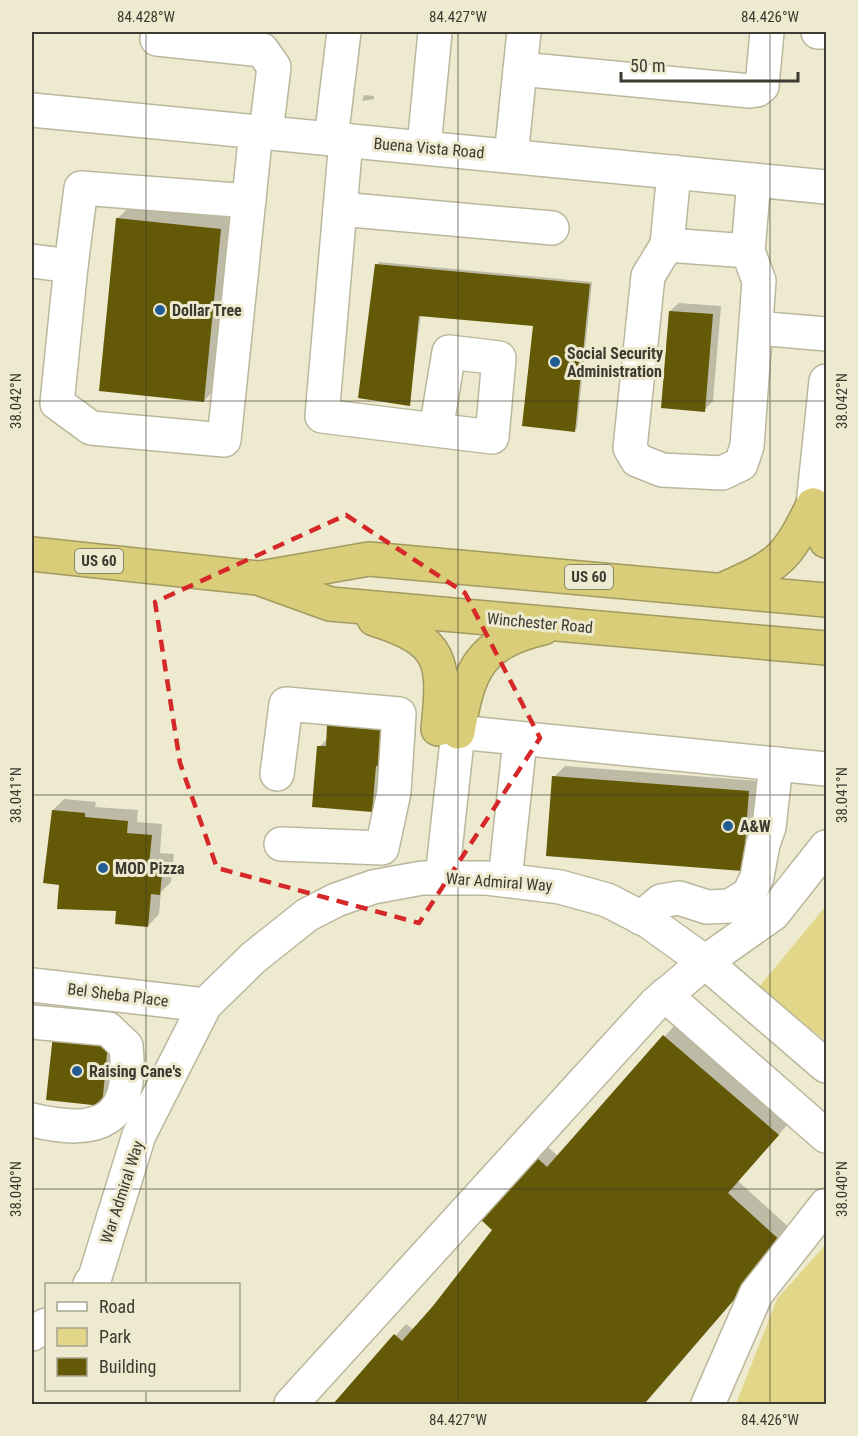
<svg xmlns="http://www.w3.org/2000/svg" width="858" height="1436" viewBox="0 0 858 1436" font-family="'Roboto Condensed',sans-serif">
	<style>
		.green { fill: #e2d688 }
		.shadow { fill: #0003 }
		.building { fill: #635906 }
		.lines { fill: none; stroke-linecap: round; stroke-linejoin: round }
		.minor-casing { stroke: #bab79d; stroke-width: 36 }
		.highway-casing { stroke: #a29a60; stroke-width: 36 }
		.minor { stroke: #fff; stroke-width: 33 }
		.highway { stroke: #d9cd79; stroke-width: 33 }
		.marked { fill: none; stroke: #d62828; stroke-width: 4.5; stroke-dasharray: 12 8; stroke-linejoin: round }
		.ticks { fill: none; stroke: #3d3b31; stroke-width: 1.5; stroke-opacity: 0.45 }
		.poi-dot { fill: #235c93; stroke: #edeacf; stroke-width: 2 }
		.labels { text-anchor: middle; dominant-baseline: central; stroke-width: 6; stroke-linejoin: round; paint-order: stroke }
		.shield { fill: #edeacf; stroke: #727060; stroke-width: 1.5 }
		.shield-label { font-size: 15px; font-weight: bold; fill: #3d3b31 }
		.street-label { font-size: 16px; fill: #3d3b31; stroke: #edeacf }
		.poi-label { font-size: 16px; font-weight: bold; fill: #3d3b31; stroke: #edeacf; text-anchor: start }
		.neatline { fill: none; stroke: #3d3b31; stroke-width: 2 }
		.ticks-label { font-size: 15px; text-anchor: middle; fill: #3d3b31 }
	</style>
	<rect width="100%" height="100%" fill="#edeacf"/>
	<g class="green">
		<path d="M 826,906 L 826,1041 L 758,988 Z"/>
		<path d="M 826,1244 L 826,1404 L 736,1404 L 777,1299 Z"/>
	</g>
	<g class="shadow">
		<path d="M 364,95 L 374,96 L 374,99 L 362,101 Z"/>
		<path d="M 128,208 L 232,218 L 215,389 L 204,401 L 117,219 Z"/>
		<path d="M 379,262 L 592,282 L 577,428 L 574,430 L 534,325 L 421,314 L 409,404 L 377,265 Z"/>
		<path d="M 679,303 L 721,306 L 713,401 L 704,410 L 670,311 Z"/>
		<path d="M 337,717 L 416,729 L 413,759 L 372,811 L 319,747 L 328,738 L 329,725 Z"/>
		<path d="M 565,766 L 759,781 L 753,858 L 742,869 L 554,777 Z"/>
		<path d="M 64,799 L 96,802 L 95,807 L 138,810 L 137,822 L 162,824 L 160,853 L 174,854 L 171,882 L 161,892 L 159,914 L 148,926 L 60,883 L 53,810 Z"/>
		<path d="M 675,1025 L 789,1123 L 738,1181 L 793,1231 L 645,1404 L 335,1404 L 406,1324 L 414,1330 L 494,1230 L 537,1158 L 548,1147 L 558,1156 Z"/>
		<path d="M 102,1031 L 116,1035 L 110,1096 L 101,1104 Z"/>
	</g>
	<g class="building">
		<path d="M 116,218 L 221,229 L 204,402 L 99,391 Z"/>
		<path d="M 375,264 L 590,284 L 575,432 L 522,426 L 533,326 L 419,316 L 410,406 L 358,398 Z"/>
		<path d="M 669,311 L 713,314 L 705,412 L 661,408 Z"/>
		<path d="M 327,725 L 380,730 L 380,734 L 409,737 L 405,769 L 376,766 L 372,812 L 312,807 L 317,746 L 326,746 Z"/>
		<path d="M 552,776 L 749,791 L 743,871 L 546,856 Z"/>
		<path d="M 52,810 L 85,813 L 85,817 L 128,821 L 127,833 L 152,835 L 149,864 L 163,865 L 160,895 L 151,894 L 148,927 L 115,924 L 116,911 L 57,909 L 59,885 L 43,883 Z"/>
		<path d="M 53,1035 L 108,1043 L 102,1106 L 46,1100 Z"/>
		<path d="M 663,1035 L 779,1135 L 728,1193 L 783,1243 L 644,1404 L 333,1404 L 394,1334 L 402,1341 L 433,1306 L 492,1230 L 481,1220 L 536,1157 L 547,1167 Z"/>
	</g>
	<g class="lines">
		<defs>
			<g id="minor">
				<path d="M 818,32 L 826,32"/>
				<path d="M 157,39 L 262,50 L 274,67 L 266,132"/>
				<path d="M 520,69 L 750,91 L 757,90 L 762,86 L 767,32"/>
				<path d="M 32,110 L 826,187"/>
				<path d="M 331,139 L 344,32"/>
				<path d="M 346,140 L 322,416 L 492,437 L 499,358 L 449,352 L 436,430"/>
				<path d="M 424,147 L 435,32"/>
				<path d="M 511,156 L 524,32"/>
				<path d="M 340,209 L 552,228"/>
				<path d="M 667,245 L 674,172"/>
				<path d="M 748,251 L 667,245 L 648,276 L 630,448 L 637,460 L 662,470 L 722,473 L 741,464 L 747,446 L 759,281 L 748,251 L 754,180"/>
				<path d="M 32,261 L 71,266 L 57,403 L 91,428 L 224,440 L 256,131"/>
				<path d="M 71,266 L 81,188 L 249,201"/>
				<path d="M 756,328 L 826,334"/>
				<path d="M 813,505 L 826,381"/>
				<path d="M 277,774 L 286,704 L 399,714 L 394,792 L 382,848 L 281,844"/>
				<path d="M 442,878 L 458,732 L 826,769"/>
				<path d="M 505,880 L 520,740"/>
				<path d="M 641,918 L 661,901 L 679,898 L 707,907 L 730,906 L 749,894 L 757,877 L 763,844 L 769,827 L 776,764"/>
				<path d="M 32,985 L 205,1005"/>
				<path d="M 665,995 L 826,1136"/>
				<path d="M 32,1022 L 108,1029 L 126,1046 C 134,1122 100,1136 32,1120"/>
				<path d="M 90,1284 L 95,1277 L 139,1135 L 205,1005 L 253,958 L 307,915 L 336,900 L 373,887 L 422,878 L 486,878 L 560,887 L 607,900 L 648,921 L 705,962 L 826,1066"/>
				<path d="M 32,1334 L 46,1325"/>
				<path d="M 291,1404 L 655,1004 L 705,962 L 773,914 L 826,847"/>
				<path d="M 708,1404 L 756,1294 L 826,1205"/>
			</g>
			<g id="highway">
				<path d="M 813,505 L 826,541"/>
				<path d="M 32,554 L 258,578 L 330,604 L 826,648"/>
				<path d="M 260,578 L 369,559 L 826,600"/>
				<path d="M 724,589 C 779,565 786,560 813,505"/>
				<path d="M 374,619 C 444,641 445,661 438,729"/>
				<path d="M 458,732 C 468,672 478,643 543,628"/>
			</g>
		</defs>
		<use href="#minor" class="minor-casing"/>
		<use href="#highway" class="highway-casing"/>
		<use href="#minor" class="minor"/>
		<use href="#highway" class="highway"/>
	</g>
	<path class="marked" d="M 346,515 L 465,593 L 540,738 L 419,923 L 217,868 L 180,763 L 155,602 Z"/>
	<path class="ticks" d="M 146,32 L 146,1284M 458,32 L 458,1404M 770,32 L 770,1404M 32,401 L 826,401M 32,795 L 826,795M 32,1189 L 826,1189M 146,1390 L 146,1404"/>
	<g class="poi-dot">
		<circle cx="160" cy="310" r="6"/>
		<circle cx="555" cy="362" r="6"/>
		<circle cx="728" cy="826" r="6"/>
		<circle cx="103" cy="868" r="6"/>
		<circle cx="77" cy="1071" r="6"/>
	</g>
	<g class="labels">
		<g class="shield">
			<rect x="75" y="549" width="48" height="24" rx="4.5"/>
			<rect x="565" y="565" width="48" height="24" rx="4.5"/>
		</g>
		<g class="shield-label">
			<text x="99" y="561">US 60</text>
			<text x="589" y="577">US 60</text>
		</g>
		<g class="street-label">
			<text transform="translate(429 148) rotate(5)">Buena Vista Road</text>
			<text transform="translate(540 623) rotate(5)">Winchester Road</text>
			<text transform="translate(499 882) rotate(4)">War Admiral Way</text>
			<text transform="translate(118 995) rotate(7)">Bel Sheba Place</text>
			<text transform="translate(122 1192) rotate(-72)">War Admiral Way</text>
		</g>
		<g class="poi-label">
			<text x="172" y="310">Dollar Tree</text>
			<text x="567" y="353">Social Security<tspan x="567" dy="18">Administration</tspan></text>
			<text x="740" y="826">A&amp;W</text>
			<text x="115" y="868">MOD Pizza</text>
			<text x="89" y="1071">Raising Cane's</text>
		</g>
	</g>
	<rect width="858" height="1436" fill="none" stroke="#edeacf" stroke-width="66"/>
	<rect x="45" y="1283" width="195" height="108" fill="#edeacf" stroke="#a7a490" stroke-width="1.5"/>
	<rect x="57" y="1302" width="30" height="9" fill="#ffffff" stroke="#a7a490" stroke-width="1.5"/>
	<text x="99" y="1313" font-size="18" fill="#3d3b31">Road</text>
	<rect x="57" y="1328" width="30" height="18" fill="#e2d688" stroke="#a7a490" stroke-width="1.5"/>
	<text x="99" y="1343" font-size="18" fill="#3d3b31">Park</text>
	<rect x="57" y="1358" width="30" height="18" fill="#635906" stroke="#a7a490" stroke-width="1.5"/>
	<text x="99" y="1373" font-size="18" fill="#3d3b31">Building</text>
	<path d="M621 72v9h177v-9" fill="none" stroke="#3d3b31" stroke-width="3"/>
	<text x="630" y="72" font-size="18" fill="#3d3b31" stroke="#edeacf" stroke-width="4.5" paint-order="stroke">50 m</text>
	<rect x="33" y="33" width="792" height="1370" class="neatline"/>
	<g class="ticks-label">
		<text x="146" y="22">84.428°W</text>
		<text x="458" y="22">84.427°W</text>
		<text x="770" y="22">84.426°W</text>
		<text transform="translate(16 401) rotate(-90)" y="5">38.042°N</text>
		<text transform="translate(842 401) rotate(-90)" y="5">38.042°N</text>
		<text transform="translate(16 795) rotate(-90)" y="5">38.041°N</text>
		<text transform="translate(842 795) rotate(-90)" y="5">38.041°N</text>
		<text transform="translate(16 1189) rotate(-90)" y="5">38.040°N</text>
		<text transform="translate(842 1189) rotate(-90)" y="5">38.040°N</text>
		<text x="458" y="1425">84.427°W</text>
		<text x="770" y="1425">84.426°W</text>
	</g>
</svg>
